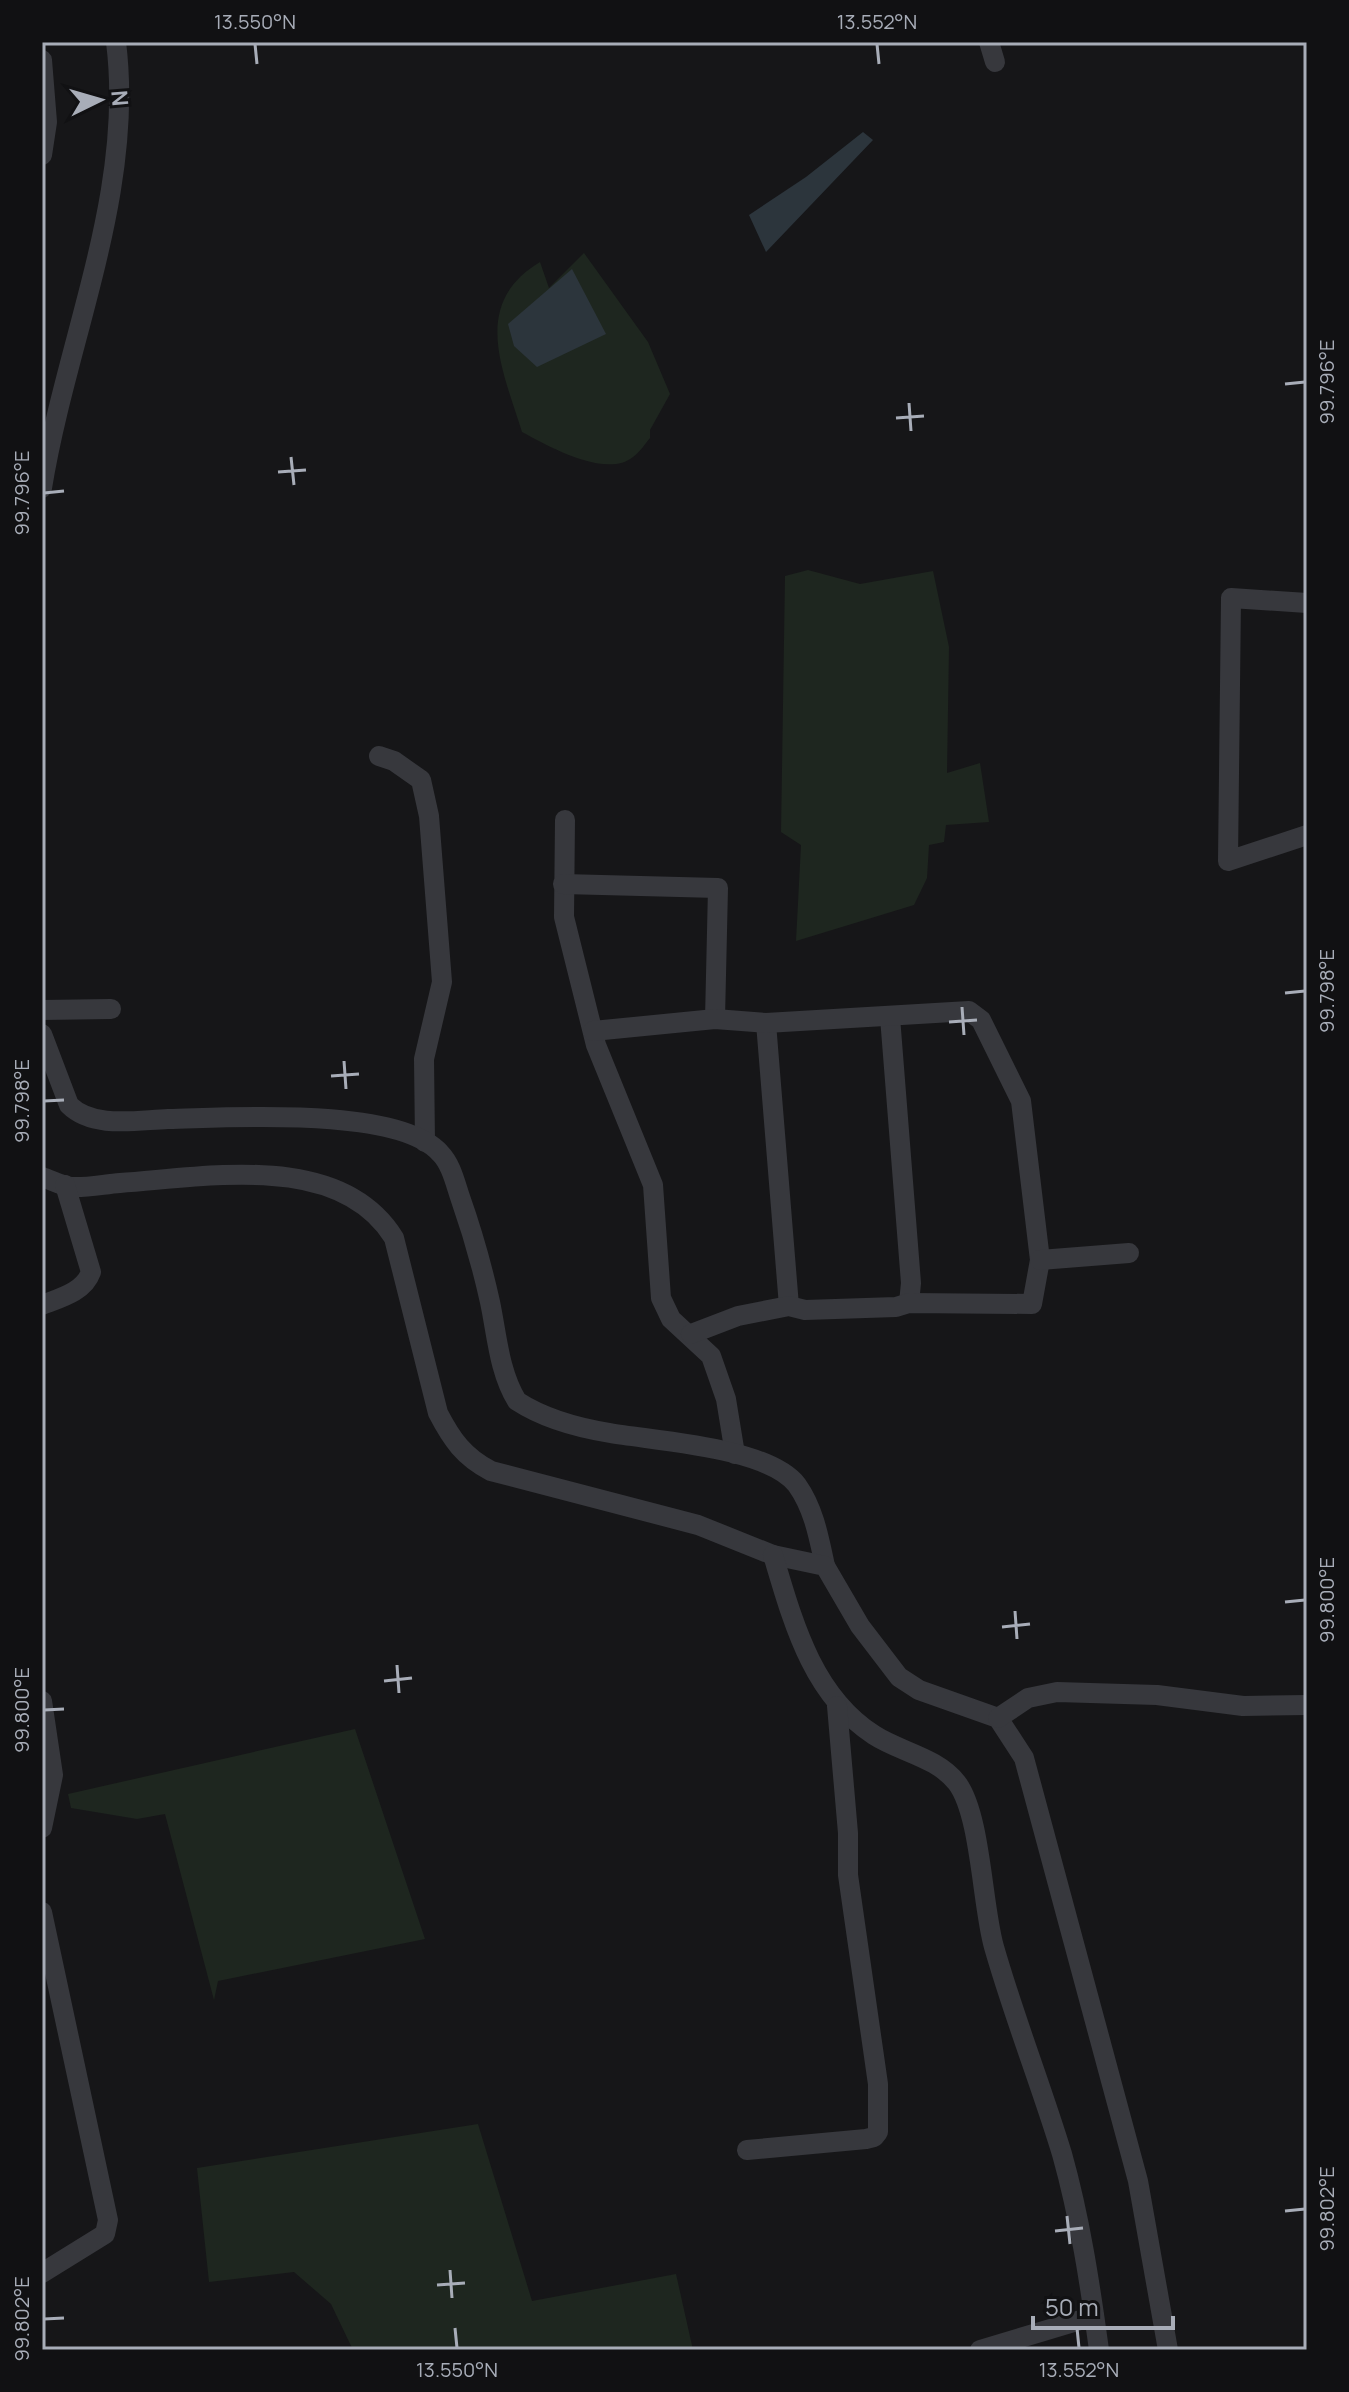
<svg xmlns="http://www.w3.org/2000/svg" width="1349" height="2392" viewBox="0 0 1349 2392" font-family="Manrope,sans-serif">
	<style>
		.green { fill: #1e261f }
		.water { fill: #2c353c }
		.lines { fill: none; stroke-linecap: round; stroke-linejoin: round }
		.minor { stroke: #37383d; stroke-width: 20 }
		.ticks { fill: none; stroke: #a8adb8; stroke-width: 3 }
		.neatline { fill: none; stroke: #a8adb8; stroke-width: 3 }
		.ticks-label { font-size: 20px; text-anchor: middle; fill: #a8adb8 }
	</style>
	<rect width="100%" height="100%" fill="#161618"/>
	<g class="green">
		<path d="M 584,253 L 648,342 L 670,394 L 650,430 L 650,438 C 645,444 640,452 633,457 C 606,479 548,446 522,432 C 503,370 470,304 540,262 L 549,288 Z"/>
		<path d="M 808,570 L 860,584 L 933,571 L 949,647 L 947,773 L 980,763 L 989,822 L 946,825 L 944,842 L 929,845 L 927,878 L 914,905 L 796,941 L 801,845 L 781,832 L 785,576 Z"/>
		<path d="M 355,1729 L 425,1939 L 218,1981 L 214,2000 L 165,1814 L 137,1819 L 71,1808 L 68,1794 Z"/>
		<path d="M 478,2124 L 532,2301 L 676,2274 L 693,2350 L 353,2350 L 331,2304 L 294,2272 L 209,2282 L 197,2168 Z"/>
	</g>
	<g class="water">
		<path d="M 863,132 L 873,140 L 766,252 L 749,215 L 806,177 Z"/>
		<path d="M 572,269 L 606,334 L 537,367 L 514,346 L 508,324 Z"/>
	</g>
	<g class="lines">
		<g class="minor">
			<path d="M 989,42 L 995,62"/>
			<path d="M 42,60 L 47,122 L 42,155"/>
			<path d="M 42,488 C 66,340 135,193 116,42"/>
			<path d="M 1307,603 L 1231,598 L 1228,861 L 1307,835"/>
			<path d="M 379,756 L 394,761 L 421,780 L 429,816 L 442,982 L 424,1059 L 425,1142"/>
			<path d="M 565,820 L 564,917 L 596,1045 L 653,1185 L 661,1298 L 671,1319 L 711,1356 L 726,1399 L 735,1454"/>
			<path d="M 563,884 L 718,888 L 715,1019"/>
			<path d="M 42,1010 L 111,1009"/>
			<path d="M 890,1017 L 911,1283 L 909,1303"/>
			<path d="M 766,1023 L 789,1306"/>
			<path d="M 593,1031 L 715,1019 L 766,1023 L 969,1011 L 981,1020 L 1021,1101 L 1040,1260 L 1032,1304 L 909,1303 L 896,1307 L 805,1310 L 789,1306 L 738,1316 L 691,1334"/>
			<path d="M 42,1034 L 69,1105 C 93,1129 137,1120 168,1119 C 229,1118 398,1106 440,1153 C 451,1164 455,1182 460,1197 C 472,1231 482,1266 490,1302 C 497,1335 499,1372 517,1401 C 543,1418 579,1428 610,1433 C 655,1441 768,1447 797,1485 C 814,1509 819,1538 825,1566"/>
			<path d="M 42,1177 C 51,1180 62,1186 71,1187 C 87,1188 105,1184 120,1183 C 208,1177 340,1151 394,1238 L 438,1413 C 452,1440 464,1457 491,1471 L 698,1525 L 773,1555 L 825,1566 L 860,1626 L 899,1677 L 919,1690 L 998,1718 L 1024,1758 L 1138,2181 L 1168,2350"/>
			<path d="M 1040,1260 L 1129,1253"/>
			<path d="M 42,1305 C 60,1298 84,1292 91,1272 L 65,1185"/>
			<path d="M 773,1555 C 793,1622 812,1695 874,1735 C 900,1752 937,1757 957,1783 C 981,1815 982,1905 994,1947 C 1014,2017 1041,2085 1062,2154 C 1080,2218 1090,2284 1099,2350"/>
			<path d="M 42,1701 L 53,1775 L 42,1828"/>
			<path d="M 998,1718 L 1028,1698 L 1057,1692 L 1157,1695 L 1243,1706 L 1307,1705"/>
			<path d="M 42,1912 L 108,2220 L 105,2234 L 42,2273"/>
			<path d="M 747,2150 L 866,2139 L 874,2137 L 878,2132 L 878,2084 L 848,1875 L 848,1833 L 837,1706"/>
			<path d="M 980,2350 L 1094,2316"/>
		</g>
	</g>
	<path class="ticks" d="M 255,44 L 257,64M 877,44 L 879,64M 1285,384 L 1305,382M 909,403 L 911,431M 896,418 L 924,416M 291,457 L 294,485M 278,472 L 306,470M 44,493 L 64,491M 1285,993 L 1305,991M 962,1007 L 964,1035M 949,1022 L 977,1020M 344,1061 L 346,1089M 331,1076 L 359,1074M 44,1101 L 64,1100M 1285,1602 L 1305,1600M 1015,1611 L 1017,1639M 1002,1627 L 1030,1624M 397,1665 L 399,1693M 384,1681 L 412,1678M 44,1710 L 64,1709M 1285,2211 L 1305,2209M 1067,2216 L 1070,2244M 1055,2231 L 1083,2228M 450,2270 L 452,2298M 437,2285 L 465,2283M 44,2319 L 64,2318M 455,2328 L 457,2348M 1077,2328 L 1079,2348"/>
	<rect width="1349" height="2392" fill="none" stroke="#111113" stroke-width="88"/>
	<g transform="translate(100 100) rotate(85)" stroke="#111113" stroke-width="6" paint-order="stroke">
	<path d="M0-6L14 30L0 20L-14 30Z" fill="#a8adb8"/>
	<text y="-12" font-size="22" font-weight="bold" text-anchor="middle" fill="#a8adb8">N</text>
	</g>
	<path d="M1033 2316v12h140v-12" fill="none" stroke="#a8adb8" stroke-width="4"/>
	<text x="1045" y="2316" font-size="24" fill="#a8adb8" stroke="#111113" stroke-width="6" paint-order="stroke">50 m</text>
	<rect x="44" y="44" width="1261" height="2304" class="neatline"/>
	<g class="ticks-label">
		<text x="255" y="29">13.550°N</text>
		<text x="877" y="29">13.552°N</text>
		<text transform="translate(1327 382) rotate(-90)" y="7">99.796°E</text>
		<text transform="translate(22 493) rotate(-90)" y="7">99.796°E</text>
		<text transform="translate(1327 991) rotate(-90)" y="7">99.798°E</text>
		<text transform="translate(22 1101) rotate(-90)" y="7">99.798°E</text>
		<text transform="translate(1327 1600) rotate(-90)" y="7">99.800°E</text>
		<text transform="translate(22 1710) rotate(-90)" y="7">99.800°E</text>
		<text transform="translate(1327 2209) rotate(-90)" y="7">99.802°E</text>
		<text transform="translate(22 2319) rotate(-90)" y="7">99.802°E</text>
		<text x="457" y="2377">13.550°N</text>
		<text x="1079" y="2377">13.552°N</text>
	</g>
</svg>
